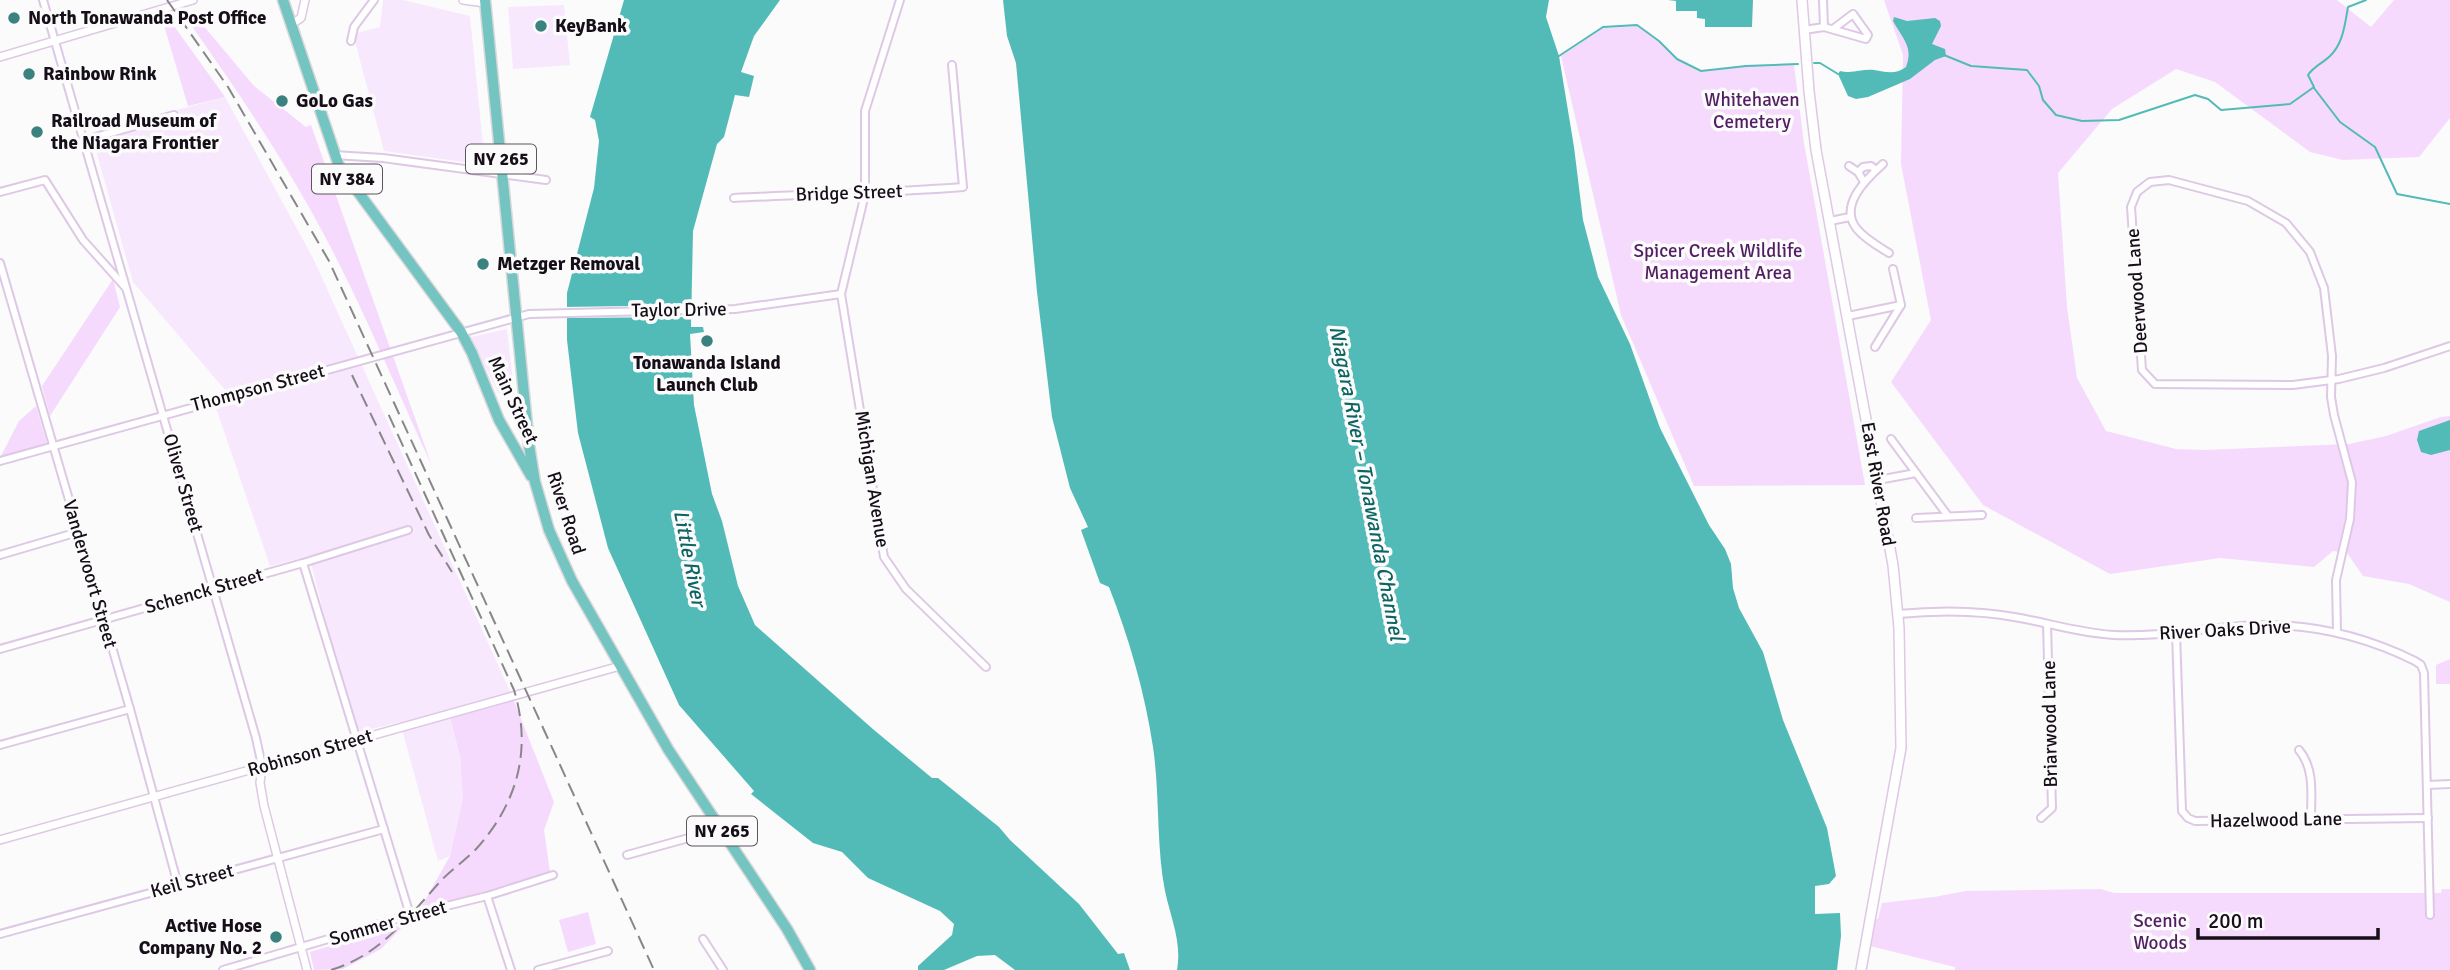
<svg xmlns="http://www.w3.org/2000/svg" width="2450" height="970" viewBox="0 0 2450 970" font-family="Signika,sans-serif">
	<style>
		.built { fill: #f8e8fe }
		.green { fill: #f5dafd }
		.water { fill: #53bbb7 }
		.pier { fill: #fbfbfb }
		.lines { fill: none; stroke-linecap: round; stroke-linejoin: round }
		.stream { stroke: #53bbb7; stroke-width: 2 }
		.minor-casing { stroke: #dec8e5; stroke-width: 10 }
		.tertiary-casing { stroke: #dec8e5; stroke-width: 10 }
		.secondary-casing { stroke: #dec8e5; stroke-width: 12 }
		.primary-casing { stroke: #dad8da; stroke-width: 13 }
		.minor { stroke: #fff; stroke-width: 6 }
		.tertiary { stroke: #fff; stroke-width: 7 }
		.secondary { stroke: #fff; stroke-width: 9 }
		.primary { stroke: #74c4c2; stroke-width: 10 }
		.rail { stroke: #89868a; stroke-width: 2; stroke-dasharray: 14 7; stroke-linecap: butt }
		.poi-dot { fill: #39827f; stroke: #fbfbfb; stroke-width: 2.5 }
		.labels { text-anchor: middle; dominant-baseline: central; stroke-width: 7; stroke-linejoin: round; paint-order: stroke }
		.shield { fill: #fbfbfb; stroke: #5b555c; stroke-width: 2 }
		.shield-label { font-size: 18px; font-weight: bold; fill: #160e18 }
		.poi-label { font-size: 19px; font-weight: bold; fill: #160e18; stroke: #fbfbfb; text-anchor: start }
		.park-label { font-size: 19px; fill: #531d63; stroke: #fbfbfb }
		.street-label { font-size: 19px; fill: #160e18; stroke: #fbfbfb }
		.water-label { font-size: 21px; font-style: italic; fill: #0d6563; stroke: #fbfbfb }
	</style>
	<rect width="100%" height="100%" fill="#fbfbfb"/>
	<g class="built">
		<path d="M 383,0 L 403,0 L 470,16 L 485,165 L 384,151 L 353,34 L 380,27 Z"/>
		<path d="M 564,5 L 570,65 L 513,69 L 508,7 Z"/>
		<path d="M 225,97 L 313,258 L 510,691 L 448,710 L 460,756 L 463,798 L 450,856 L 438,861 L 400,722 L 355,733 L 309,556 L 270,566 L 216,408 L 237,404 L 133,282 L 91,133 Z"/>
		<path d="M 507,329 L 514,391 L 498,393 L 471,337 Z"/>
	</g>
	<g class="green">
		<path d="M 1884,0 L 2337,0 L 2371,27 L 2394,0 L 2450,0 L 2450,118 L 2419,157 L 2343,160 L 2310,152 L 2215,82 L 2176,69 L 2112,109 L 2058,173 L 2067,307 L 2077,378 L 2106,431 L 2176,449 L 2204,450 L 2349,444 L 2386,436 L 2441,417 L 2450,416 L 2450,602 L 2409,584 L 2363,576 L 2347,553 L 2333,551 L 2314,567 L 2220,558 L 2110,574 L 1983,505 L 1891,382 L 1931,320 L 1901,164 L 1903,55 Z"/>
		<path d="M 192,12 L 254,86 L 306,127 L 311,125 L 432,466 C 398,393 368,319 331,248 C 289,166 237,90 184,15 Z"/>
		<path d="M 162,19 L 169,19 L 225,97 L 188,106 Z"/>
		<path d="M 1637,26 L 1659,42 L 1676,59 L 1700,72 L 1746,66 L 1794,65 L 1804,143 L 1865,485 L 1694,486 L 1621,315 L 1561,56 L 1603,28 Z"/>
		<path d="M 113,279 L 120,307 L 50,416 L 42,386 Z"/>
		<path d="M 36,406 L 47,443 L 1,456 L 19,421 Z"/>
		<path d="M 2450,659 L 2450,684 L 2436,684 L 2436,665 Z"/>
		<path d="M 510,691 L 554,802 L 544,830 L 550,872 L 419,911 L 450,856 L 463,798 L 460,756 L 448,710 Z"/>
		<path d="M 2101,889 L 2114,893 L 2441,893 L 2442,889 L 2450,889 L 2450,970 L 1955,970 L 1955,967 L 1870,946 L 1875,919 L 1878,919 L 1882,903 L 1934,897 L 1966,891 Z"/>
		<path d="M 588,912 L 596,944 L 568,952 L 559,920 Z"/>
		<path d="M 406,923 L 381,949 L 343,969 L 314,970 L 310,952 Z"/>
	</g>
	<g class="water">
		<path d="M 624,0 L 780,0 L 754,36 L 741,72 L 754,76 L 749,97 L 735,95 L 724,137 L 717,144 L 693,231 L 691,327 L 703,327 L 704,332 L 690,334 L 694,405 L 712,494 L 722,521 L 738,586 L 755,625 L 874,730 L 932,778 L 938,778 L 999,827 L 1010,840 L 1079,904 L 1118,954 L 1124,953 L 1130,970 L 1015,970 L 995,955 L 977,956 L 944,970 L 918,970 L 918,966 L 952,935 L 954,924 L 940,911 L 868,878 L 842,852 L 813,843 L 751,794 L 754,791 L 679,705 L 608,548 L 578,433 L 567,340 L 567,293 L 594,188 L 599,141 L 595,120 L 590,117 Z"/>
		<path d="M 1003,0 L 1549,0 L 1546,17 L 1559,56 L 1574,147 L 1583,220 L 1598,277 L 1630,344 L 1660,428 L 1709,525 L 1725,549 L 1731,564 L 1733,588 L 1739,608 L 1763,652 L 1783,720 L 1827,828 L 1836,876 L 1829,884 L 1815,886 L 1815,914 L 1840,913 L 1841,936 L 1837,970 L 1177,970 C 1182,942 1171,919 1165,891 C 1156,845 1160,794 1153,747 C 1145,693 1129,638 1109,587 L 1100,583 L 1081,530 L 1088,527 L 1070,488 L 1052,417 L 1037,292 L 1016,63 L 1007,36 Z"/>
		<path d="M 1668,0 L 1753,0 L 1752,27 L 1705,27 L 1705,19 L 1697,18 L 1697,11 L 1676,11 L 1676,1 Z"/>
		<path d="M 1894,17 L 1907,21 L 1935,18 L 1940,21 L 1941,26 L 1932,44 L 1945,49 L 1946,56 L 1935,60 L 1910,79 L 1868,97 L 1856,99 L 1848,96 L 1838,74 L 1840,71 C 1853,74 1861,69 1874,70 C 1886,72 1895,75 1906,67 C 1914,47 1902,38 1893,21 Z"/>
		<path d="M 2450,420 L 2450,450 L 2431,455 L 2421,452 L 2417,440 L 2419,431 Z"/>
	</g>
	<path class="pier" d="M 694,305 L 694,317 L 563,318 L 563,307 Z"/>
	<g class="lines">
		<g class="stream">
			<path d="M 1944,55 L 1971,66 L 2027,70 L 2039,86 L 2043,100 L 2056,115 L 2082,121 L 2119,120 L 2195,95 L 2208,99 L 2221,110 L 2290,104 L 2314,87 L 2308,75 C 2314,66 2323,63 2330,56 C 2343,44 2345,24 2348,7 L 2366,0"/>
			<path d="M 1559,56 L 1603,27 L 1637,25 L 1659,41 L 1677,59 L 1701,71 L 1746,66 L 1798,64"/>
			<path d="M 1814,63 L 1820,63 L 1838,74"/>
			<path d="M 2314,88 L 2340,122 L 2375,147 L 2397,194 L 2450,204"/>
		</g>
		<defs>
			<g id="minor">
				<path d="M 43,0 L 256,738 L 262,766"/>
				<path d="M 900,0 L 865,111 L 865,194 L 841,294 L 884,557 L 906,589 L 986,667"/>
				<path d="M 1823,0 L 1824,27"/>
				<path d="M 1804,30 L 1824,27 L 1866,39 L 1868,35 L 1853,14 L 1833,29"/>
				<path d="M 351,41 L 354,27 L 374,0"/>
				<path d="M 85,140 L 174,115"/>
				<path d="M 334,155 L 383,158 L 546,180"/>
				<path d="M 1883,164 C 1866,179 1838,206 1857,229 C 1865,239 1878,246 1889,253"/>
				<path d="M 1849,166 L 1858,172 L 1864,182"/>
				<path d="M 1858,172 L 1863,167 L 1871,166 L 1876,170"/>
				<path d="M 0,192 L 45,180 L 83,240 L 125,287"/>
				<path d="M 734,198 C 811,194 887,193 963,187 L 952,65"/>
				<path d="M 1830,221 L 1850,217"/>
				<path d="M 0,263 L 130,709 L 178,885"/>
				<path d="M 1848,316 L 1901,305"/>
				<path d="M 1875,347 L 1901,305 L 1893,269"/>
				<path d="M 1891,439 L 1948,516"/>
				<path d="M 0,461 L 529,314 L 735,309 L 841,294"/>
				<path d="M 1878,480 L 1916,473"/>
				<path d="M 1916,518 L 1982,515"/>
				<path d="M 0,555 L 78,532"/>
				<path d="M 303,563 L 410,915"/>
				<path d="M 1898,614 C 1939,610 1980,610 2020,618 C 2052,624 2081,633 2114,635 C 2156,637 2199,629 2241,626 C 2303,621 2360,634 2415,661 L 2421,665 L 2424,673 L 2430,915"/>
				<path d="M 2176,632 L 2182,811 L 2188,818 L 2195,821 L 2428,818"/>
				<path d="M 2337,632 L 2336,580 L 2350,519 L 2352,482 L 2334,415 L 2331,397 L 2332,356 L 2324,288 L 2310,252 L 2286,223 L 2248,201 L 2169,180 L 2150,182 L 2137,192 L 2131,207 L 2142,370 L 2155,384 L 2293,385 L 2339,379 L 2384,368 L 2450,346"/>
				<path d="M 0,649 L 303,563 L 408,530"/>
				<path d="M 0,745 L 130,709"/>
				<path d="M 2299,750 C 2315,769 2311,795 2311,819"/>
				<path d="M 2427,785 L 2450,784"/>
				<path d="M 2041,818 L 2052,808 L 2047,624"/>
				<path d="M 627,855 L 721,829"/>
				<path d="M 487,896 L 511,970"/>
				<path d="M 0,934 L 384,829"/>
				<path d="M 703,939 L 723,970"/>
				<path d="M 223,970 L 410,915 L 487,896 L 553,875"/>
				<path d="M 538,970 L 608,951"/>
			</g>
			<g id="tertiary">
				<path d="M 463,0 L 485,3"/>
				<path d="M 290,25 L 301,18 L 305,0"/>
				<path d="M 0,57 L 193,0"/>
				<path d="M 262,766 L 260,783 L 264,806 L 307,970"/>
				<path d="M 0,840 L 620,666"/>
			</g>
			<path id="secondary" d="M 1802,0 L 1809,91 L 1816,150 L 1893,565 L 1899,628 L 1901,748 L 1861,970"/>
			<g id="primary">
				<path d="M 283,0 L 339,166 L 461,332 L 472,353 L 499,420 L 531,476"/>
				<path d="M 485,0 L 529,445 L 535,482 L 549,530 L 572,581 L 668,749 L 787,929 L 810,970"/>
			</g>
		</defs>
		<use href="#minor" class="minor-casing"/>
		<use href="#tertiary" class="tertiary-casing"/>
		<use href="#secondary" class="secondary-casing"/>
		<use href="#primary" class="primary-casing"/>
		<use href="#minor" class="minor"/>
		<use href="#tertiary" class="tertiary"/>
		<use href="#secondary" class="secondary"/>
		<use href="#primary" class="primary"/>
		<g class="rail">
			<path d="M 167,0 L 228,87 L 329,261 L 654,970"/>
			<path d="M 352,375 L 429,535 L 452,572"/>
			<path d="M 331,970 C 378,956 407,919 438,884 C 449,871 465,861 477,848 C 518,802 532,749 514,690 L 387,411"/>
		</g>
	</g>
	<g class="poi-dot">
		<circle cx="14" cy="18" r="7"/>
		<circle cx="541" cy="26" r="7"/>
		<circle cx="29" cy="74" r="7"/>
		<circle cx="282" cy="101" r="7"/>
		<circle cx="37" cy="132" r="7"/>
		<circle cx="483" cy="264" r="7"/>
		<circle cx="707" cy="341" r="7"/>
		<circle cx="276" cy="937" r="7"/>
	</g>
	<g class="labels">
		<g class="shield">
			<rect x="466" y="144.5" width="70" height="29" rx="5"/>
			<rect x="312" y="164.5" width="70" height="29" rx="5"/>
			<rect x="687" y="816.5" width="70" height="29" rx="5"/>
		</g>
		<g class="shield-label">
			<text x="501" y="159">NY 265</text>
			<text x="347" y="179">NY 384</text>
			<text x="722" y="831">NY 265</text>
		</g>
		<g class="poi-label">
			<text x="28" y="18">North Tonawanda Post Office</text>
			<text x="555" y="26">KeyBank</text>
			<text x="43" y="74">Rainbow Rink</text>
			<text x="296" y="101">GoLo Gas</text>
			<text x="51" y="121">Railroad Museum of<tspan x="51" dy="22">the Niagara Frontier</tspan></text>
			<text x="497" y="264">Metzger Removal</text>
			<text x="707" y="363" text-anchor="middle">Tonawanda Island<tspan x="707" dy="22">Launch Club</tspan></text>
			<text x="262" y="926" text-anchor="end">Active Hose<tspan x="262" dy="22">Company No. 2</tspan></text>
		</g>
		<g class="park-label">
			<text x="1752" y="100">Whitehaven<tspan x="1752" dy="22">Cemetery</tspan></text>
			<text x="1718" y="251">Spicer Creek Wildlife<tspan x="1718" dy="22">Management Area</tspan></text>
			<text x="2160" y="921">Scenic<tspan x="2160" dy="22">Woods</tspan></text>
		</g>
		<g class="street-label">
			<text transform="translate(849 193) rotate(-2)">Bridge Street</text>
			<text transform="translate(2137 291) rotate(-94)">Deerwood Lane</text>
			<text transform="translate(679 310) rotate(-1)">Taylor Drive</text>
			<text transform="translate(258 388) rotate(-15)">Thompson Street</text>
			<text transform="translate(513 400) rotate(65)">Main Street</text>
			<text transform="translate(872 479) rotate(81)">Michigan Avenue</text>
			<text transform="translate(183 483) rotate(74)">Oliver Street</text>
			<text transform="translate(1878 484) rotate(80)">East River Road</text>
			<text transform="translate(566 513) rotate(72)">River Road</text>
			<text transform="translate(90 574) rotate(74)">Vandervoort Street</text>
			<text transform="translate(204 591) rotate(-16)">Schenck Street</text>
			<text transform="translate(2225 630) rotate(-3)">River Oaks Drive</text>
			<text transform="translate(2050 724) rotate(-91)">Briarwood Lane</text>
			<text transform="translate(310 753) rotate(-16)">Robinson Street</text>
			<text transform="translate(2276 820) rotate(-1)">Hazelwood Lane</text>
			<text transform="translate(192 881) rotate(-15)">Keil Street</text>
			<text transform="translate(388 923) rotate(-16)">Sommer Street</text>
		</g>
		<g class="water-label">
			<text transform="translate(1367 483) rotate(79)">Niagara River – Tonawanda Channel</text>
			<text transform="translate(690 558) rotate(79)">Little River</text>
		</g>
	</g>
	<path d="M2198 928v10h180v-10" fill="none" stroke="#160e18" stroke-width="3.5"/>
	<text x="2208" y="928" font-size="21" fill="#160e18" stroke="#fbfbfb" stroke-width="5" paint-order="stroke">200 m</text>
</svg>
